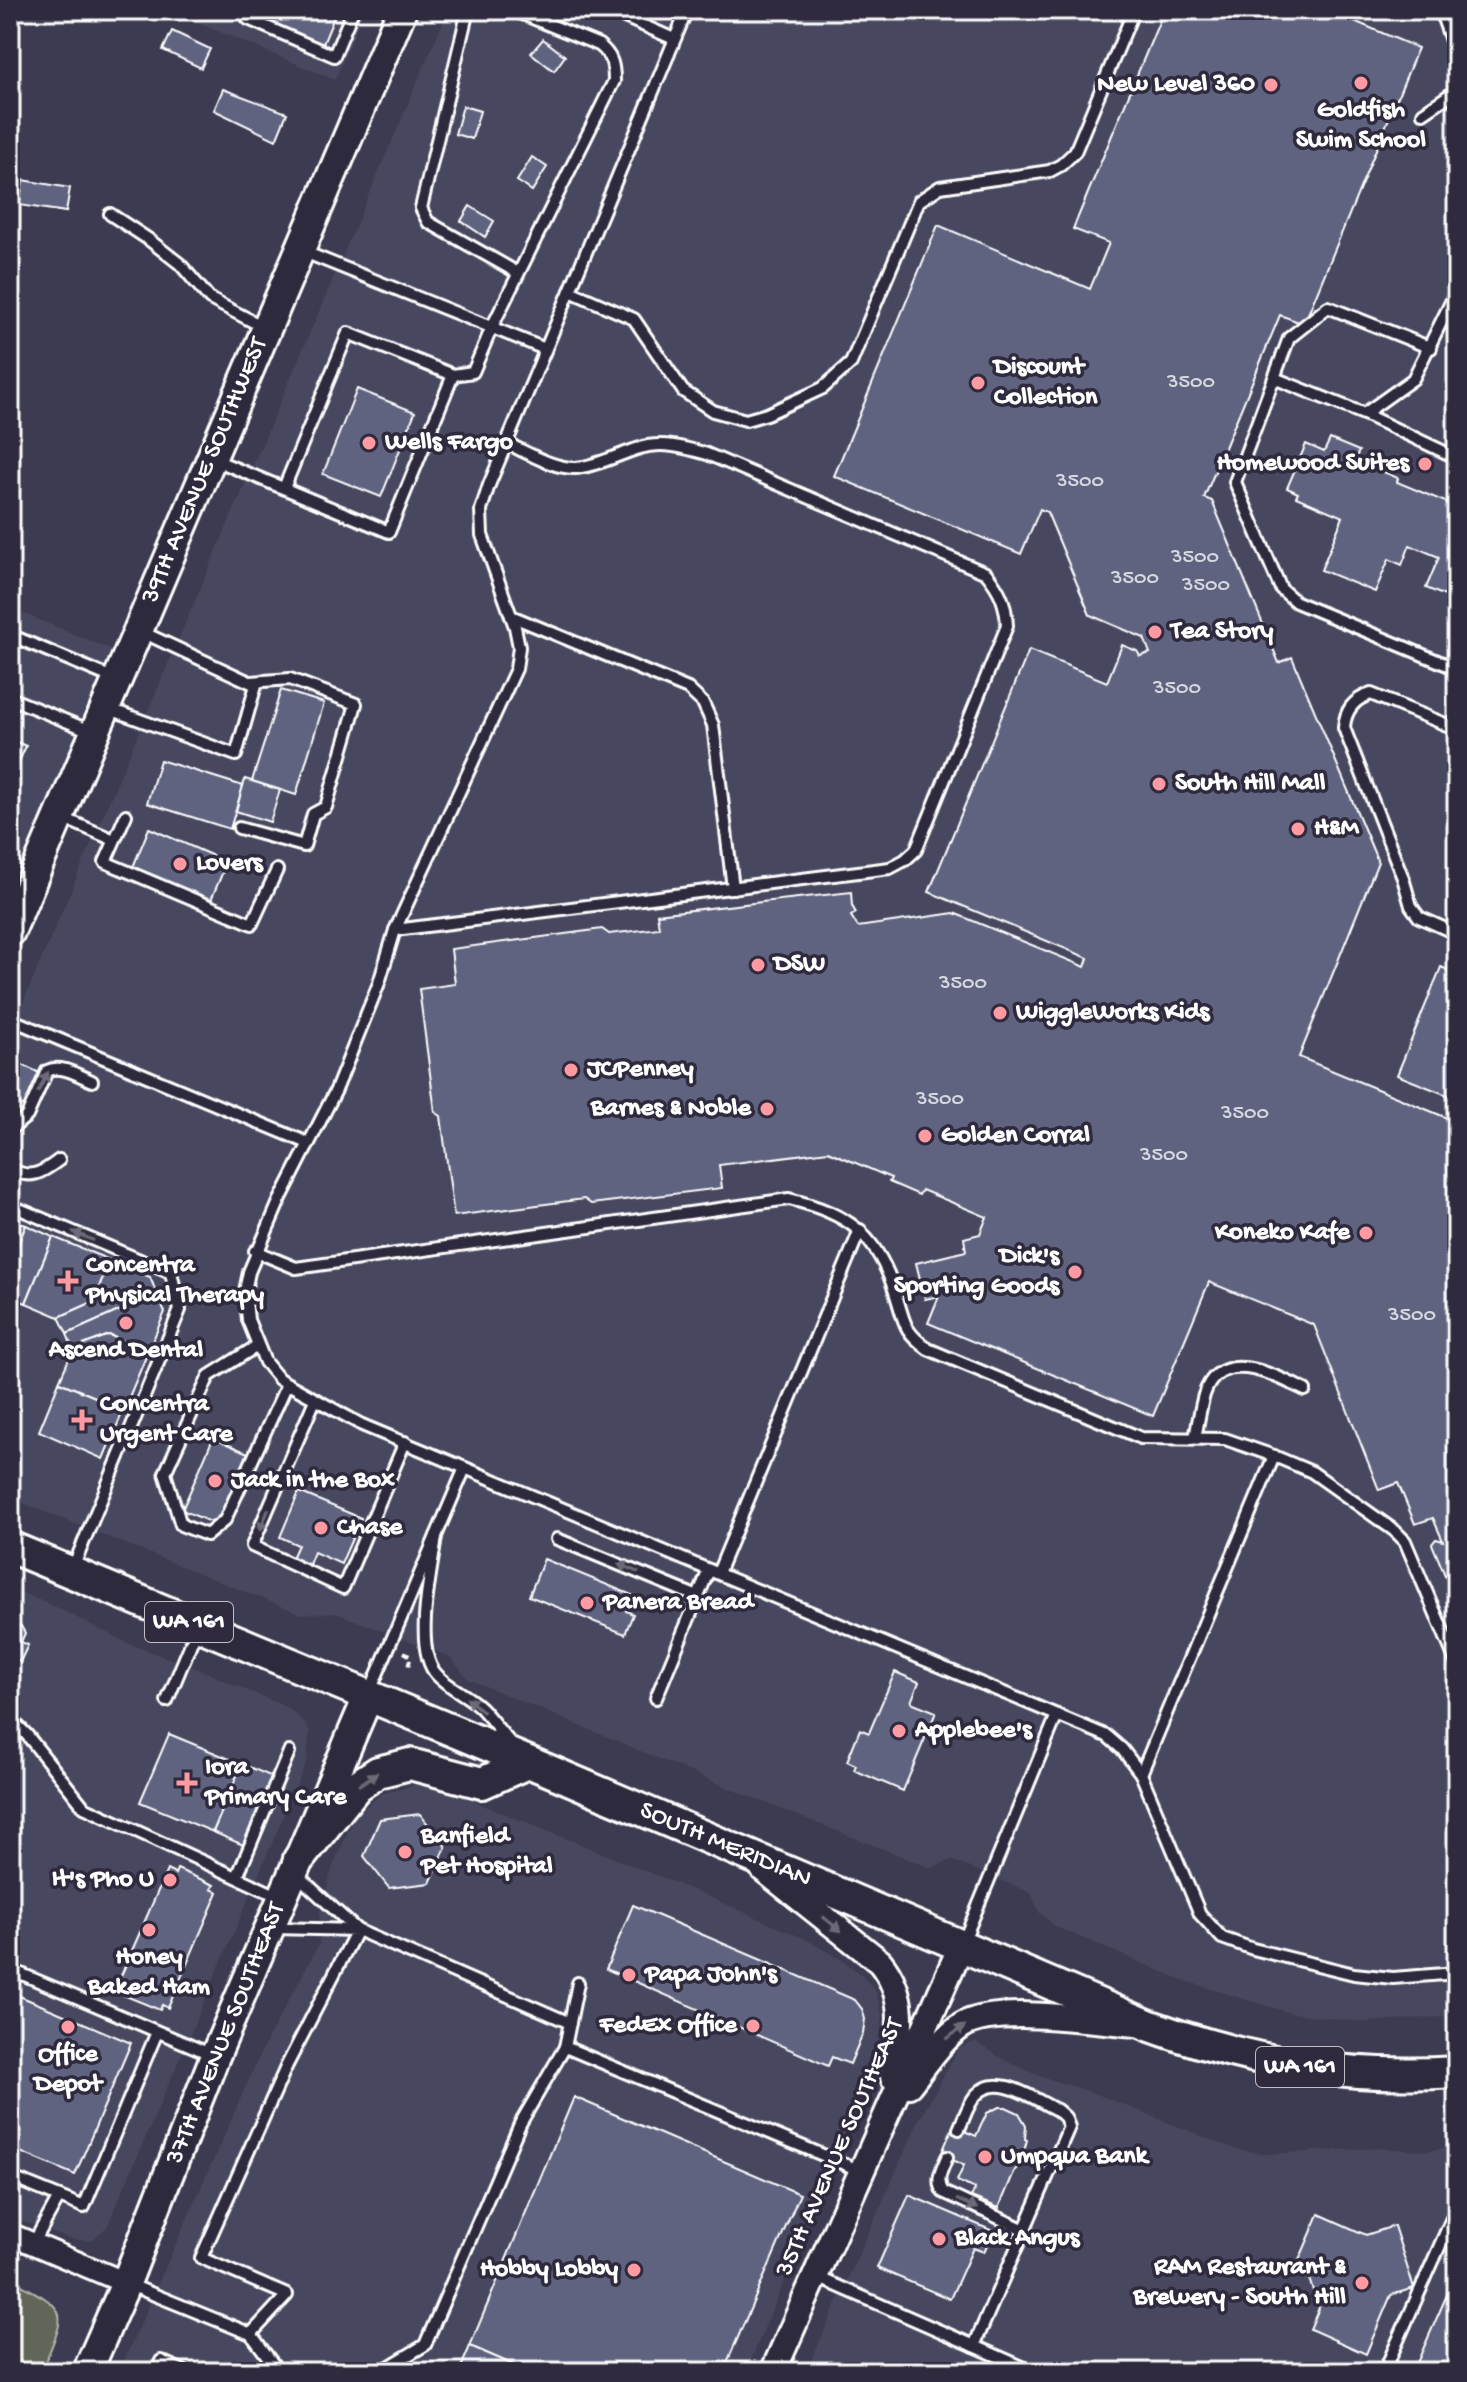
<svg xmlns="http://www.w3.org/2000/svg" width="1467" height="2382" viewBox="0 0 1467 2382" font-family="'Gochi Hand',sans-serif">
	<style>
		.built { fill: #47475f }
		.green { fill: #626658; stroke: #b0b2ac; stroke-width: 2 }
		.building { fill: #5e6480; stroke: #fff; stroke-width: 2 }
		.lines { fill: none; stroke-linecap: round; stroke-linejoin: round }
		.service-casing { stroke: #fff; stroke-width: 16 }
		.minor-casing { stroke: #fff; stroke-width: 26 }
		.tertiary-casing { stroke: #fff; stroke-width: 30 }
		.secondary-casing { stroke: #fff; stroke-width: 34 }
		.primary-casing { stroke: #fff; stroke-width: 36 }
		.path { stroke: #fff; stroke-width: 4; stroke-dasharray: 6 6; stroke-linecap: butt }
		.service { stroke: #2f2a3d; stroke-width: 10 }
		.minor { stroke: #2f2a3d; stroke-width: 20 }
		.tertiary { stroke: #2f2a3d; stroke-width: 24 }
		.secondary { stroke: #2f2a3d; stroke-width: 28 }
		.primary { stroke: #2f2a3d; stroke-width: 30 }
		.oneway { fill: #6d6a77 }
		.poi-dot { fill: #ff9aa2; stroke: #2f2a3d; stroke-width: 3 }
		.labels { text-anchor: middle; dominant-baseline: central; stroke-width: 7; stroke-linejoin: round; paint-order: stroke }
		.number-label { font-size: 22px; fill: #d7d8df }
		.shield { fill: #2f2a3d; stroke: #c1bfc5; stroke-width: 2 }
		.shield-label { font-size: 24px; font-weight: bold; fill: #fff }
		.poi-label { font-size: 26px; font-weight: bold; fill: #fff; stroke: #2f2a3d; text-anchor: start }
		.street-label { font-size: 26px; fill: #fff; stroke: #2f2a3d }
	</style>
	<rect width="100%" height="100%" fill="#3d3b51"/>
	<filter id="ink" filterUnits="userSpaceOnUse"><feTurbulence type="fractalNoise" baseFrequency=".0125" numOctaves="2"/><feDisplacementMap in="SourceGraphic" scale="16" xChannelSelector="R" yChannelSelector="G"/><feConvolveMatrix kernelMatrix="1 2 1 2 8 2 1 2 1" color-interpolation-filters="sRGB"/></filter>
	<g filter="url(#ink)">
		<g class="built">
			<path d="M 192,10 L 364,10 L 335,80 L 189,19 Z"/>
			<path d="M 448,10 L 1457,10 L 1457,2016 L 1365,2022 L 1290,2013 L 1182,1980 L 1056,1927 L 1039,1912 L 1031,1893 L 951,1860 L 931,1868 L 748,1796 L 468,1679 L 450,1657 L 336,1613 L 301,1614 L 10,1498 L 10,1033 Z"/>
			<path d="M 10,608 L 127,656 L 10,932 Z"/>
			<path d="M 10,1588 L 56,1607 L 127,1643 L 201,1670 L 288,1708 L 302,1720 L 310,1731 L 307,1761 L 241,1916 L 107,2227 L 91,2241 L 70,2239 L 10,2217 Z"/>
			<path d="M 427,1782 L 712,1898 L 805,1939 L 839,1958 L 862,1975 L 876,1992 L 883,2018 L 876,2050 L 855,2113 L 746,2372 L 119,2372 L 262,2050 L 319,1944 L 320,1912 L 333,1866 L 355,1816 L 381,1794 Z"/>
			<path d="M 975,2042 L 1008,2062 L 1042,2077 L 1091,2092 L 1235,2149 L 1267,2154 L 1377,2148 L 1426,2151 L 1457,2146 L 1457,2372 L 806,2372 L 918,2122 L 959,2048 Z"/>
		</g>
		<path class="green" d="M 10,2279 C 73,2312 67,2309 41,2372 L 10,2372 Z"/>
		<g class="building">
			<path d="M 271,10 L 337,10 L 323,44 L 267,20 Z"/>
			<path d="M 1164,10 L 1328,10 L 1418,48 L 1304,324 L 1280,315 L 1204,498 L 1212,501 L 1279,663 L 1292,657 L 1378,862 L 1299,1057 L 1457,1122 L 1457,1604 L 1432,1544 L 1436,1539 L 1443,1541 L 1433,1518 L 1415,1524 L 1398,1483 L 1379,1490 L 1314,1325 L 1209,1282 L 1153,1416 L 928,1323 L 939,1296 L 925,1299 L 916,1263 L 966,1251 L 964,1238 L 980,1234 L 987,1217 L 922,1190 L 919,1195 L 889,1182 L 891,1178 L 828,1151 L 719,1165 L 722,1188 L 591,1204 L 584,1199 L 454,1216 L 441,1116 L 435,1112 L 419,989 L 455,984 L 451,949 L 602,929 L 609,934 L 659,928 L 657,914 L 851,892 L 852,906 L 856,913 L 851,916 L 858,927 L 954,913 L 1085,967 L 1088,958 L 929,892 L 1029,650 L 1107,682 L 1122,645 L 1137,651 L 1140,656 L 1150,653 L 1144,638 L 1090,615 L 1047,512 L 1040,509 L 1021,554 L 834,476 L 938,225 L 1090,289 L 1109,243 L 1073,229 Z"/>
			<path d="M 172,31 L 210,49 L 201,68 L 163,50 Z"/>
			<path d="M 543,39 L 565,56 L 554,71 L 531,53 Z"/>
			<path d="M 223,89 L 287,113 L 276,140 L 214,110 Z"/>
			<path d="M 463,106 L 480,111 L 472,139 L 455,134 Z"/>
			<path d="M 532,157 L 547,167 L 532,191 L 517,181 Z"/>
			<path d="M 23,180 L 70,188 L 66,212 L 19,205 Z"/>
			<path d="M 470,206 L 494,221 L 485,237 L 461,221 Z"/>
			<path d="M 357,389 L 415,412 L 381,497 L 323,474 Z"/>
			<path d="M 1330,439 L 1359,451 L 1355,460 L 1398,478 L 1397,482 L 1450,504 L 1452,499 L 1457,502 L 1457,601 L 1426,588 L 1439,557 L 1410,545 L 1402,565 L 1389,559 L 1375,592 L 1321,570 L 1343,517 L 1296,497 L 1298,493 L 1287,488 L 1306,444 L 1324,452 Z"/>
			<path d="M 281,690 L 324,703 L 296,795 L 252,781 Z"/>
			<path d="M 10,739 L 26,746 L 10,782 Z"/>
			<path d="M 160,760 L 243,786 L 230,829 L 147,803 Z"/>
			<path d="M 245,779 L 280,790 L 270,822 L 236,811 Z"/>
			<path d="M 149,828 L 227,862 L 211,900 L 133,867 Z"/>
			<path d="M 1441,967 L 1457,974 L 1457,1099 L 1397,1075 Z"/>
			<path d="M 18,1063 L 42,1074 L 27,1108 L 10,1101 L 10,1081 Z"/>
			<path d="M 10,1219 L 26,1225 L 10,1264 Z"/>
			<path d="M 26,1225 L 53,1237 L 26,1303 L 10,1297 L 10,1264 Z"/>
			<path d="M 53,1237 L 110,1260 L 93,1302 L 59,1317 L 26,1303 Z"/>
			<path d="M 110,1260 L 150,1277 L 157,1294 L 67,1334 L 59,1317 L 93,1302 Z"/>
			<path d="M 157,1294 L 165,1312 L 148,1352 L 109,1335 L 73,1349 L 67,1334 Z"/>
			<path d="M 109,1335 L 148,1352 L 124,1409 L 59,1382 L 73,1349 Z"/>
			<path d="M 59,1382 L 124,1409 L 103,1459 L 39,1431 Z"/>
			<path d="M 213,1438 L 248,1453 L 217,1525 L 182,1510 Z"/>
			<path d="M 299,1492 L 361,1518 L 341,1564 L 314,1552 L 308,1567 L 291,1560 L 298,1545 L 280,1537 Z"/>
			<path d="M 544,1559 L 632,1595 L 626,1611 L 633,1614 L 625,1634 L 529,1596 Z"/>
			<path d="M 10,1621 L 21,1626 L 25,1633 L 21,1642 L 28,1645 L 20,1662 L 13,1659 L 10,1667 Z"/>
			<path d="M 895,1672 L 919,1682 L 911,1702 L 936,1712 L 903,1791 L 854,1770 L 856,1765 L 847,1761 L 860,1729 L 869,1733 Z"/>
			<path d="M 169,1734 L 242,1764 L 213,1832 L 140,1802 Z"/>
			<path d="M 242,1764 L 275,1778 L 267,1797 L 264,1796 L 243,1845 L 213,1832 Z"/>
			<path d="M 420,1814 L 446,1847 L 430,1883 L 389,1888 L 364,1856 L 380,1819 Z"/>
			<path d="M 177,1869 L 214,1885 L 211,1889 L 218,1892 L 168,2008 L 162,2005 L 160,2010 L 123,1995 L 125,1988 L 117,1985 L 167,1870 L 175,1874 Z"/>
			<path d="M 633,1905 L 855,2000 L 862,2009 L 865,2019 L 863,2033 L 850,2064 L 832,2057 L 828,2066 L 606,1969 Z"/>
			<path d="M 10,1992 L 131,2043 L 75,2175 L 11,2148 L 10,2151 Z"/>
			<path d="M 574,2097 L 800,2194 L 723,2372 L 530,2372 L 470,2346 Z"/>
			<path d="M 999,2107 L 1006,2107 L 1019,2113 L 1026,2125 L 1025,2139 L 1027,2140 L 1021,2162 L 1014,2172 L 999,2208 L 971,2197 L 975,2189 L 957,2181 L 964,2165 L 941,2155 L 953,2126 L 976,2136 L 987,2113 Z"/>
			<path d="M 909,2195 L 993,2231 L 984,2252 L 973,2248 L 950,2299 L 877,2268 Z"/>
			<path d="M 1319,2214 L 1366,2235 L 1394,2226 L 1414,2288 L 1391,2295 L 1366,2354 L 1310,2329 L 1319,2308 L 1309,2279 L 1294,2272 Z"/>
			<path d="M 1457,2259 L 1457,2372 L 1413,2372 L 1457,2272 L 1452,2270 Z"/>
			<path d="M 470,2346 L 530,2372 L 459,2372 Z"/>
		</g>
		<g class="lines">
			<defs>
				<g id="service">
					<path d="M 252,10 L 248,19 L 334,56 L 353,10"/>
					<path d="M 468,10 L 421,208 L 428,222 L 518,273"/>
					<path d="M 618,10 L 622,16 L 674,39"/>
					<path d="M 687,10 L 489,485 L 481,510 L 482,535 L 515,627 L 519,647 L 516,669 L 395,930 L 379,983 L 336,1090 L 279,1202 L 249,1272 L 245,1291 L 248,1320 L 265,1362 L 279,1379 L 362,1425 L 1107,1736 L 1122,1749 L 1141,1774 L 1200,1914 L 1222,1938 L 1253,1949 L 1354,1974 L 1393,1978 L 1457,1973"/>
					<path d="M 1440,10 L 1457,57"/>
					<path d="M 1423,113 L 1457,90"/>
					<path d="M 110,214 L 148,239 L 180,264 L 210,299 L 265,328"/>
					<path d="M 302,251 L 545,349"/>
					<path d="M 570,291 L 634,319 L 683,391 L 713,411 L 746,420 L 767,414 L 823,388 L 851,363 L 919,201 L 940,187 L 1050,171 L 1061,165 L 1075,152 L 1134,10"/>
					<path d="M 453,375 L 473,372 L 492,327 L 614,81 C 614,65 612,55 599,45 L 513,10"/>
					<path d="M 1274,378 L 1289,338 L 1328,307 L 1431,348"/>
					<path d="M 1364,414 L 1413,379 L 1457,290"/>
					<path d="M 1457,458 L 1364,414 L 1274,378 L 1235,482 L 1281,589 L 1296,602 L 1457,669"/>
					<path d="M 213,459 C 272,483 330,508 389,532 L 453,375 L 348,333 L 284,488"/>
					<path d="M 511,616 L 688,689 L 703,703 L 713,725 L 733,888"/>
					<path d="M 10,635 L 115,679"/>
					<path d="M 10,698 L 93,732"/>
					<path d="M 107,708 L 236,755 L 256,685 L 142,632"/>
					<path d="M 1457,729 L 1371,694 C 1354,699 1345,710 1344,728 L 1403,878 L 1411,906 L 1419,917 L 1457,934"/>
					<path d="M 126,815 L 105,862 L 252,924 L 277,870"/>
					<path d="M 61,817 L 114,840"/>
					<path d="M 239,828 L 304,846 L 313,814 L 326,807 L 356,704 L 290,679 L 251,682"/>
					<path d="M 395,930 L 890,868 L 905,860 L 916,850 L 1007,626 C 1006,603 1000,590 986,573 L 707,454 C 686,448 662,441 640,448 C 619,454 598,466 576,468 C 554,469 526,452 506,443"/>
					<path d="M 10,1019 L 308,1143"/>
					<path d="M 10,1130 L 27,1116 L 47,1071 C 61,1064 78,1075 92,1081"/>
					<path d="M 10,1169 C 31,1180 42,1173 59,1160"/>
					<path d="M 10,1205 L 171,1273 L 180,1310 L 72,1570"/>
					<path d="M 255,1251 L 296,1268 L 789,1199 C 847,1213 876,1233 895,1292 C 905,1322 902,1330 928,1349 L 1141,1438 L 1225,1439 L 1274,1456 L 1312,1472 L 1395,1531 L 1405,1541 L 1457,1664"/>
					<path d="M 257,1346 L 209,1376 L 165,1473 L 181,1525 L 207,1535 L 225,1520 L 287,1384"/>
					<path d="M 315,1400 L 252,1546 L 343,1588 L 405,1442"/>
					<path d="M 1195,1438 C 1198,1424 1200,1409 1204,1395 C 1220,1346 1274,1375 1305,1390"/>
					<path d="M 436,1536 C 432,1570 412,1649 437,1675 C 449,1688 468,1695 481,1708 C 492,1720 502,1734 513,1746"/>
					<path d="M 557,1539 L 698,1597"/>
					<path d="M 718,1573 L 860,1230"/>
					<path d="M 370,1691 L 465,1468"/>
					<path d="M 656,1698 L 709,1570"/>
					<path d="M 167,1701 L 197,1629"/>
					<path d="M 10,1718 L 27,1735 L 84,1807 L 282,1898"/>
					<path d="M 1141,1774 L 1274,1456"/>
					<path d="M 297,1875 L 357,1930 L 570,2023"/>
					<path d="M 237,1877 L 289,1752"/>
					<path d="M 962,1945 L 1057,1715"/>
					<path d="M 10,1969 L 215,2056"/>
					<path d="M 565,2047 L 578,1983"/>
					<path d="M 959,2129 C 964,2118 968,2104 976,2095 C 997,2071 1035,2100 1057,2110 L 1065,2117 L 1069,2127 L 974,2346"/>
					<path d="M 947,2157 C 942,2170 935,2180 943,2192 L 1025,2230"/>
					<path d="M 10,2177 L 84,2207 L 157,2032"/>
					<path d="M 33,2244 L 59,2197"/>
					<path d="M 817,2277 L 1034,2372"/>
					<path d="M 128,2284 L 251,2334 L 279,2372"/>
					<path d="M 251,2334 L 287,2295 L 201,2258 L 287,2065 L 357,1930 L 274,1928"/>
					<path d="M 157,2372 L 161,2361 L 186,2372"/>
					<path d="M 380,2372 L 425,2345 L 520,2124 L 565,2047 L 861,2171"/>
					<path d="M 1384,2372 L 1457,2207"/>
				</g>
				<path id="minor" d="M 10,2234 L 126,2283"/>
				<g id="tertiary">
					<path d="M 763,1869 L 880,1962 C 909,1998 900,2035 893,2077"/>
					<path d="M 909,2085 C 925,2065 941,2039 963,2025 C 998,2005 1094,2021 1136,2024"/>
					<path d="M 773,2372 L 961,1946"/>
				</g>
				<g id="secondary">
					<path d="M 10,932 L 402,10"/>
					<path d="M 87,2372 L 126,2283 L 215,2056 L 368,1697"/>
				</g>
				<g id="primary">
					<path d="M 10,1547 L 550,1771 L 1148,2025 C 1252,2063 1346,2079 1457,2072"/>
					<path d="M 299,1859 L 357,1786 L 378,1772 L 410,1764 L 482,1783 L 527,1763"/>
				</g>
			</defs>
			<use href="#service" class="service-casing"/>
			<use href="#minor" class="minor-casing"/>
			<use href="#tertiary" class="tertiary-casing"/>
			<use href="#secondary" class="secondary-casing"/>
			<use href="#primary" class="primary-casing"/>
			<path class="path" d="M 404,1652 L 411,1656 L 408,1667"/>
			<use href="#service" class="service"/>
			<use href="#minor" class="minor"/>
			<use href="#tertiary" class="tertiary"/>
			<use href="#secondary" class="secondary"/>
			<use href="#primary" class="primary"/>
		</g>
		<defs><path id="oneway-solid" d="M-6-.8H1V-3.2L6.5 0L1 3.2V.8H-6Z" transform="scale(2)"/></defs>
		<g class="oneway">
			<use href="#oneway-solid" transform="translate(43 1082) rotate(-63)"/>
			<use href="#oneway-solid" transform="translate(83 1236) rotate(-157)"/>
			<use href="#oneway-solid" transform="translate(264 1520) rotate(113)"/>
			<use href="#oneway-solid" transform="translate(628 1568) rotate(-157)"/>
			<use href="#oneway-solid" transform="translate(475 1705) rotate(-139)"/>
			<use href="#oneway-solid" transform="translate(368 1779) rotate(-34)"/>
			<use href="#oneway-solid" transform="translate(832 1924) rotate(39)"/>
			<use href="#oneway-solid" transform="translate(956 2032) rotate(-37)"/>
			<use href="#oneway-solid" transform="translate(967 2204) rotate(24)"/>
		</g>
	</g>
	<g class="poi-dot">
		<circle cx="1361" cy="83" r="8"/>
		<circle cx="1271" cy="85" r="8"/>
		<circle cx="978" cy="383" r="8"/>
		<circle cx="369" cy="443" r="8"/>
		<circle cx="1425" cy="464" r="8"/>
		<circle cx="1155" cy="632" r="8"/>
		<circle cx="1159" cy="784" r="8"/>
		<circle cx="1298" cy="829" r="8"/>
		<circle cx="180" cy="864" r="8"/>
		<circle cx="758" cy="965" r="8"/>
		<circle cx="1000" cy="1013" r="8"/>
		<circle cx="571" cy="1070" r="8"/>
		<circle cx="767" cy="1109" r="8"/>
		<circle cx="925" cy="1136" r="8"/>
		<circle cx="1366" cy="1233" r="8"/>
		<circle cx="1075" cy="1272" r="8"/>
		<path d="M64 1269h8v8h8v8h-8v8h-8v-8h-8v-8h8z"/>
		<circle cx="126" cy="1323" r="8"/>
		<path d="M78 1408h8v8h8v8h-8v8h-8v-8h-8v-8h8z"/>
		<circle cx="215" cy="1481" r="8"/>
		<circle cx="321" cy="1528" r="8"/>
		<circle cx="587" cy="1603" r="8"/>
		<circle cx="899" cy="1731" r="8"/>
		<path d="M183 1771h8v8h8v8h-8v8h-8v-8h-8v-8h8z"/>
		<circle cx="405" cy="1852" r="8"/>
		<circle cx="170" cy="1880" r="8"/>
		<circle cx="149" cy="1930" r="8"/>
		<circle cx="629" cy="1975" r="8"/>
		<circle cx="753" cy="2026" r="8"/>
		<circle cx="68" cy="2027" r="8"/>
		<circle cx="985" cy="2157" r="8"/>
		<circle cx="939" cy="2239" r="8"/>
		<circle cx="634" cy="2270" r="8"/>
		<circle cx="1362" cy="2283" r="8"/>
	</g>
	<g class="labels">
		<g class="number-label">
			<text x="1191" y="383">3500</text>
			<text x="1080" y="482">3500</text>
			<text x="1195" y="558">3500</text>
			<text x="1135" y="579">3500</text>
			<text x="1206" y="586">3500</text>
			<text x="1177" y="689">3500</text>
			<text x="963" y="984">3500</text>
			<text x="940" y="1100">3500</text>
			<text x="1245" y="1114">3500</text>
			<text x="1164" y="1156">3500</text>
			<text x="1412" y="1316">3500</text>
		</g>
		<g class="shield">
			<rect x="145" y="1602" width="88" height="40" rx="6"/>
			<rect x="1256" y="2047" width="88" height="40" rx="6"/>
		</g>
		<g class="shield-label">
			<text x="189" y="1622">WA 161</text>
			<text x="1300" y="2067">WA 161</text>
		</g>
		<g class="poi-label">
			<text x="1255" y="85" text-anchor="end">New Level 360</text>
			<text x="1361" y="111" text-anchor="middle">Goldfish<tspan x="1361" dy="30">Swim School</tspan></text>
			<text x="994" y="368">Discount<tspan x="994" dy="30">Collection</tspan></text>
			<text x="385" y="443">Wells Fargo</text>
			<text x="1409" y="464" text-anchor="end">Homewood Suites</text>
			<text x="1171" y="632">Tea Story</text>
			<text x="1175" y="784">South Hill Mall</text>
			<text x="1314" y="829">H&amp;M</text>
			<text x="196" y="864">Lovers</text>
			<text x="774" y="965">DSW</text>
			<text x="1016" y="1013">WiggleWorks Kids</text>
			<text x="587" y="1070">JCPenney</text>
			<text x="751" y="1109" text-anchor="end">Barnes &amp; Noble</text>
			<text x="941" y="1136">Golden Corral</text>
			<text x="1350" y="1233" text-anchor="end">Koneko Kafe</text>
			<text x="1059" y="1257" text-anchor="end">Dick's<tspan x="1059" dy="30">Sporting Goods</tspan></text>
			<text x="86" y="1266">Concentra<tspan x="86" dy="30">Physical Therapy</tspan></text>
			<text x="126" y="1351" text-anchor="middle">Ascend Dental</text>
			<text x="100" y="1405">Concentra<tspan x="100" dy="30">Urgent Care</tspan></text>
			<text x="231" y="1481">Jack in the Box</text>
			<text x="337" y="1528">Chase</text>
			<text x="603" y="1603">Panera Bread</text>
			<text x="915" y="1731">Applebee's</text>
			<text x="205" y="1768">Iora<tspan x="205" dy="30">Primary Care</tspan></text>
			<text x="421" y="1837">Banfield<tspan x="421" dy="30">Pet Hospital</tspan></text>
			<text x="154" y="1880" text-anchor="end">It's Pho U</text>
			<text x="149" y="1958" text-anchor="middle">Honey<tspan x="149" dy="30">Baked Ham</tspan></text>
			<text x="645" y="1975">Papa John's</text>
			<text x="737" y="2026" text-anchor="end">FedEx Office</text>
			<text x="68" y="2055" text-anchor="middle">Office<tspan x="68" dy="30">Depot</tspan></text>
			<text x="1001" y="2157">Umpqua Bank</text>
			<text x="955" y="2239">Black Angus</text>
			<text x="1346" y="2268" text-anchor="end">RAM Restaurant &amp;<tspan x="1346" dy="30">Brewery - South Hill</tspan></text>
			<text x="618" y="2270" text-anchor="end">Hobby Lobby</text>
		</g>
		<g class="street-label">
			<text transform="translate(206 471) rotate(-67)">39TH AVENUE SOUTHWEST</text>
			<text transform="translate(725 1846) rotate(23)">SOUTH MERIDIAN</text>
			<text transform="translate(227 2034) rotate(-68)">37TH AVENUE SOUTHEAST</text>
			<text transform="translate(841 2148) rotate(-66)">35TH AVENUE SOUTHEAST</text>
		</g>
	</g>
	<rect width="1467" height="2382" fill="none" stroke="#2f2a3d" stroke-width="40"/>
	<rect x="20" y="20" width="1427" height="2342" fill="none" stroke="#fff" stroke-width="3" filter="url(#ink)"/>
</svg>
